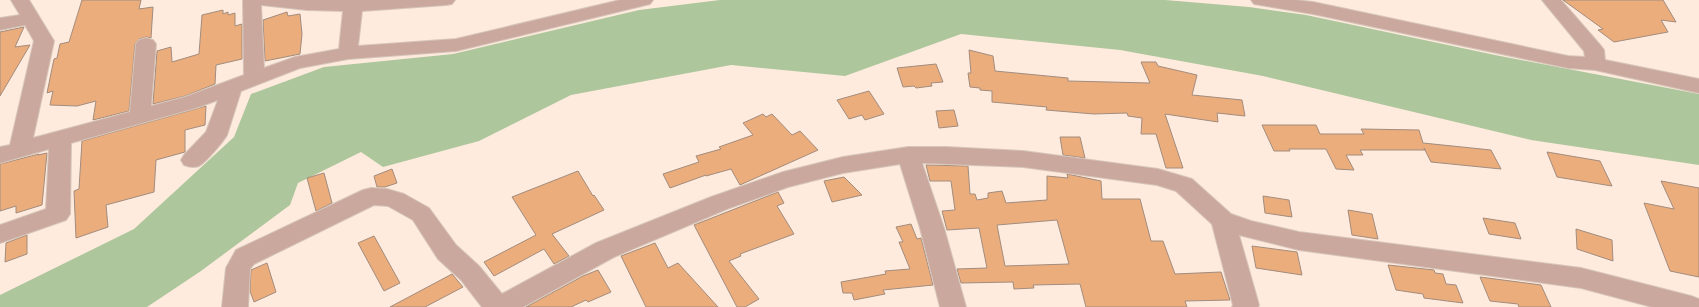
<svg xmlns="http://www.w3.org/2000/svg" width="1699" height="307" viewBox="0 0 1699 307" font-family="Rubik,sans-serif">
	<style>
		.green { fill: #aec69c }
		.building { fill: #ecad7d; stroke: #a28c7d; fill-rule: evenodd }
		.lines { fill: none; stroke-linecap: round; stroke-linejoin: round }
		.minor-casing { stroke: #d7c6bb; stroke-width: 2 }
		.minor { fill: #cba89e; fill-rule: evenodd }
	</style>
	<rect width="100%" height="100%" fill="#feebde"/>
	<path class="green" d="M 720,0 L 1165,0 L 1249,7 L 1306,15 L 1495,55 L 1699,94 L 1699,165 L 1531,140 L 1263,76 L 1120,50 L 961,34 L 845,76 L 731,65 L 571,95 L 479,141 L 383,167 L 361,152 L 298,183 L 290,205 L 201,271 L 147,307 L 0,307 L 0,295 L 134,229 L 234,137 L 251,94 L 324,67 L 453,54 L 639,10 Z"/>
	<g class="building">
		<path d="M 82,0 L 141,0 L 139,9 L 153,7 L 151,38 L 146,37 L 139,39 L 135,44 L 129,111 L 93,120 L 96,101 L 77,106 L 50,105 L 53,91 L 47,93 L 54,59 L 57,58 L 60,44 L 69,42 Z"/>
		<path d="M 1563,0 L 1663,0 L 1676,22 L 1661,20 L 1668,32 L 1614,42 L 1598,30 L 1603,29 Z"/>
		<path d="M 223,10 L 223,14 L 228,12 L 228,15 L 235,13 L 235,26 L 242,24 L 242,59 L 216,65 L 215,84 L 185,96 L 153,104 L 157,51 L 171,47 L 172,62 L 199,54 L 202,15 Z"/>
		<path d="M 287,12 L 288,16 L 300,14 L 302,34 L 300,54 L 265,61 L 263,20 Z"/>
		<path d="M 24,27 L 15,47 L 30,45 L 0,96 L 0,32 Z"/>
		<path d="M 969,50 L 993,56 L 995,71 L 1068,78 L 1068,81 L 1150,83 L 1141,62 L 1156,62 L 1158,66 L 1197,75 L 1192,95 L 1242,100 L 1245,116 L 1217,113 L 1218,122 L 1165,114 L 1183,168 L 1166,168 L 1156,134 L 1141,134 L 1142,118 L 1128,116 L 1127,113 L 1094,114 L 1046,110 L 1047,107 L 992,102 L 992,91 L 980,90 L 980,88 L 970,87 L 968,73 L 971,73 Z"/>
		<path d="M 936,64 L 943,82 L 931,83 L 932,86 L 916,88 L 914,86 L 903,87 L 897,68 Z"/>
		<path d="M 869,91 L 884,114 L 865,120 L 862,115 L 849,119 L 837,100 Z"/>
		<path d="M 206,106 L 205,125 L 185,130 L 185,152 L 156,160 L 154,192 L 106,205 L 108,227 L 76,238 L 74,191 L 79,189 L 82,141 Z"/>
		<path d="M 954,110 L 958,126 L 939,128 L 936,111 Z"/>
		<path d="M 763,114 L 766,117 L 772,114 L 792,135 L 800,131 L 818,150 L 740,185 L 731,169 L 706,176 L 706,175 L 670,188 L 663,174 L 699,162 L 696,156 L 721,149 L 719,147 L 753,135 L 743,123 Z"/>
		<path d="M 1262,125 L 1316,125 L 1320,134 L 1364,134 L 1361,129 L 1419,130 L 1423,143 L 1491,150 L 1501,169 L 1431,162 L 1424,148 L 1425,150 L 1360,150 L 1363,155 L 1346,155 L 1354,170 L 1336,169 L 1326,149 L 1289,149 L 1290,151 L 1274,151 Z"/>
		<path d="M 1060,137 L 1080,137 L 1085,158 L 1063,155 Z"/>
		<path d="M 1547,152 L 1600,161 L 1612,186 L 1557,177 Z"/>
		<path d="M 47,153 L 42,205 L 16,213 L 16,206 L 0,211 L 0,164 L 39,154 L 38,155 Z"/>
		<path d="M 926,165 L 968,166 L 970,194 L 975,194 L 977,200 L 988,198 L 988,193 L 1002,191 L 1006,203 L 1047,200 L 1047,176 L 1068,178 L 1067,174 L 1101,181 L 1102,199 L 1140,199 L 1151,241 L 1163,241 L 1175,274 L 1221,272 L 1230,300 L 1185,301 L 1187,307 L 1086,307 L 1080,284 L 1033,285 L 1034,288 L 1014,289 L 1013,282 L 961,283 L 957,269 L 987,268 L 979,228 L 947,230 L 942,211 L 955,210 L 951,181 L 930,181 ZM 1057,220 L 1069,264 L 1005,266 L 997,225 Z"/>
		<path d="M 392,169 L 397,183 L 385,187 L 377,187 L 374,176 Z"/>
		<path d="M 578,171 L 593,196 L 594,195 L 604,210 L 552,234 L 569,256 L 554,264 L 544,249 L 494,276 L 484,262 L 536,235 L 512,197 Z"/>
		<path d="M 324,173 L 332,203 L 316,211 L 307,178 Z"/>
		<path d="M 844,177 L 862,195 L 832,202 L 824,181 Z"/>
		<path d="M 1661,181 L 1699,188 L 1699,277 L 1670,271 L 1644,203 L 1674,209 Z"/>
		<path d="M 778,192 L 784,203 L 777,206 L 794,234 L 740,254 L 741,256 L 729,261 L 759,299 L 745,307 L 737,307 L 694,225 Z"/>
		<path d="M 1263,196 L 1289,200 L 1292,217 L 1265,213 Z"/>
		<path d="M 1348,210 L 1372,214 L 1378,239 L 1352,235 Z"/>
		<path d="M 1483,218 L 1515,223 L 1521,239 L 1489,234 Z"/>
		<path d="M 911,224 L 917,239 L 921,238 L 933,285 L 883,290 L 885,294 L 854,300 L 852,293 L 843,293 L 841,282 L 886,274 L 885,271 L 910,269 L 899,242 L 903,242 L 896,227 Z"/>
		<path d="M 1576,229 L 1612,240 L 1613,261 L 1577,249 Z"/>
		<path d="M 27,235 L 27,254 L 5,262 L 6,243 Z"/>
		<path d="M 374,236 L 400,283 L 384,291 L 358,243 Z"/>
		<path d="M 655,243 L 668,268 L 678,263 L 718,307 L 646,307 L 621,256 Z"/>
		<path d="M 1252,246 L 1297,252 L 1302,275 L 1256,268 Z"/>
		<path d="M 267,263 L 276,292 L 254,302 L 250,291 L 251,270 Z"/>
		<path d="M 1388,265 L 1434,270 L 1435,273 L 1443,274 L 1446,284 L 1456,285 L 1463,303 L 1424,298 L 1423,294 L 1396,290 Z"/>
		<path d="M 598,270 L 611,292 L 588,302 L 586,300 L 571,307 L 526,307 L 583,276 Z"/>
		<path d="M 452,274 L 463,287 L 425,307 L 390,307 Z"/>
		<path d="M 1480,277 L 1541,285 L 1551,307 L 1519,307 L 1518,304 L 1490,301 Z"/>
	</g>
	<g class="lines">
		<defs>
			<g id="minor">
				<path d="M 11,0 L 29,0 L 54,41 L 33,138 L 130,112 L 136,44 L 139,40 L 146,38 L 153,40 L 156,44 L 151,106 L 185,97 L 244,75 L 243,0 L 455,0 L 452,4 L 446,5 L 362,11 L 358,46 L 456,39 L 620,0 L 653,0 L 650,4 L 456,51 L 348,59 L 300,68 L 241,91 L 227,135 C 223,142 206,162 199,166 C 194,168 189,167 184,165 L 181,160 L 184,155 L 206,132 L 218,100 L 199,107 L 71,143 L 70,214 L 66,220 L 0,243 L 0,225 L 46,209 L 49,149 L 0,163 L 0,147 L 10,145 L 34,41 L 25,25 L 0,30 L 0,18 L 20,15 ZM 261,5 L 307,10 L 343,11 L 339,49 L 295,57 L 264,68 Z"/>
				<path d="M 1251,0 L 1296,0 L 1313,2 L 1568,56 L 1585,57 L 1584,51 L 1542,0 L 1561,0 L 1601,46 L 1604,50 L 1605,60 L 1699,79 L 1699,93 L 1595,70 L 1568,68 L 1313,14 L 1260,5 L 1254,4 Z"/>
				<path d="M 908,147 L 946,147 L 1023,151 L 1158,169 L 1192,179 L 1231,214 L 1251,221 L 1299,232 L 1581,268 L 1691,296 L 1699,299 L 1699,307 L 1652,307 L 1581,288 L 1299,250 L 1239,235 L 1259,305 L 1258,307 L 1232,307 L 1233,305 L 1212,224 L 1176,191 L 1157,185 L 1023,167 L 922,163 L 944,228 L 966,307 L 940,307 L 920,228 L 900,164 L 843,173 L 788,187 L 727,209 L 614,257 L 523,307 L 482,307 L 461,280 L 438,259 L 413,220 L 388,206 L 374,205 L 254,264 L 250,269 L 248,307 L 222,307 L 226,268 L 236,250 L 363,190 L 371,188 L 387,189 L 404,194 L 429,208 L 456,245 L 479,266 L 502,294 L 596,243 L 711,197 L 783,172 L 843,157 Z"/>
			</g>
		</defs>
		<use href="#minor" class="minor-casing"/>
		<use href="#minor" class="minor"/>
	</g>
</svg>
